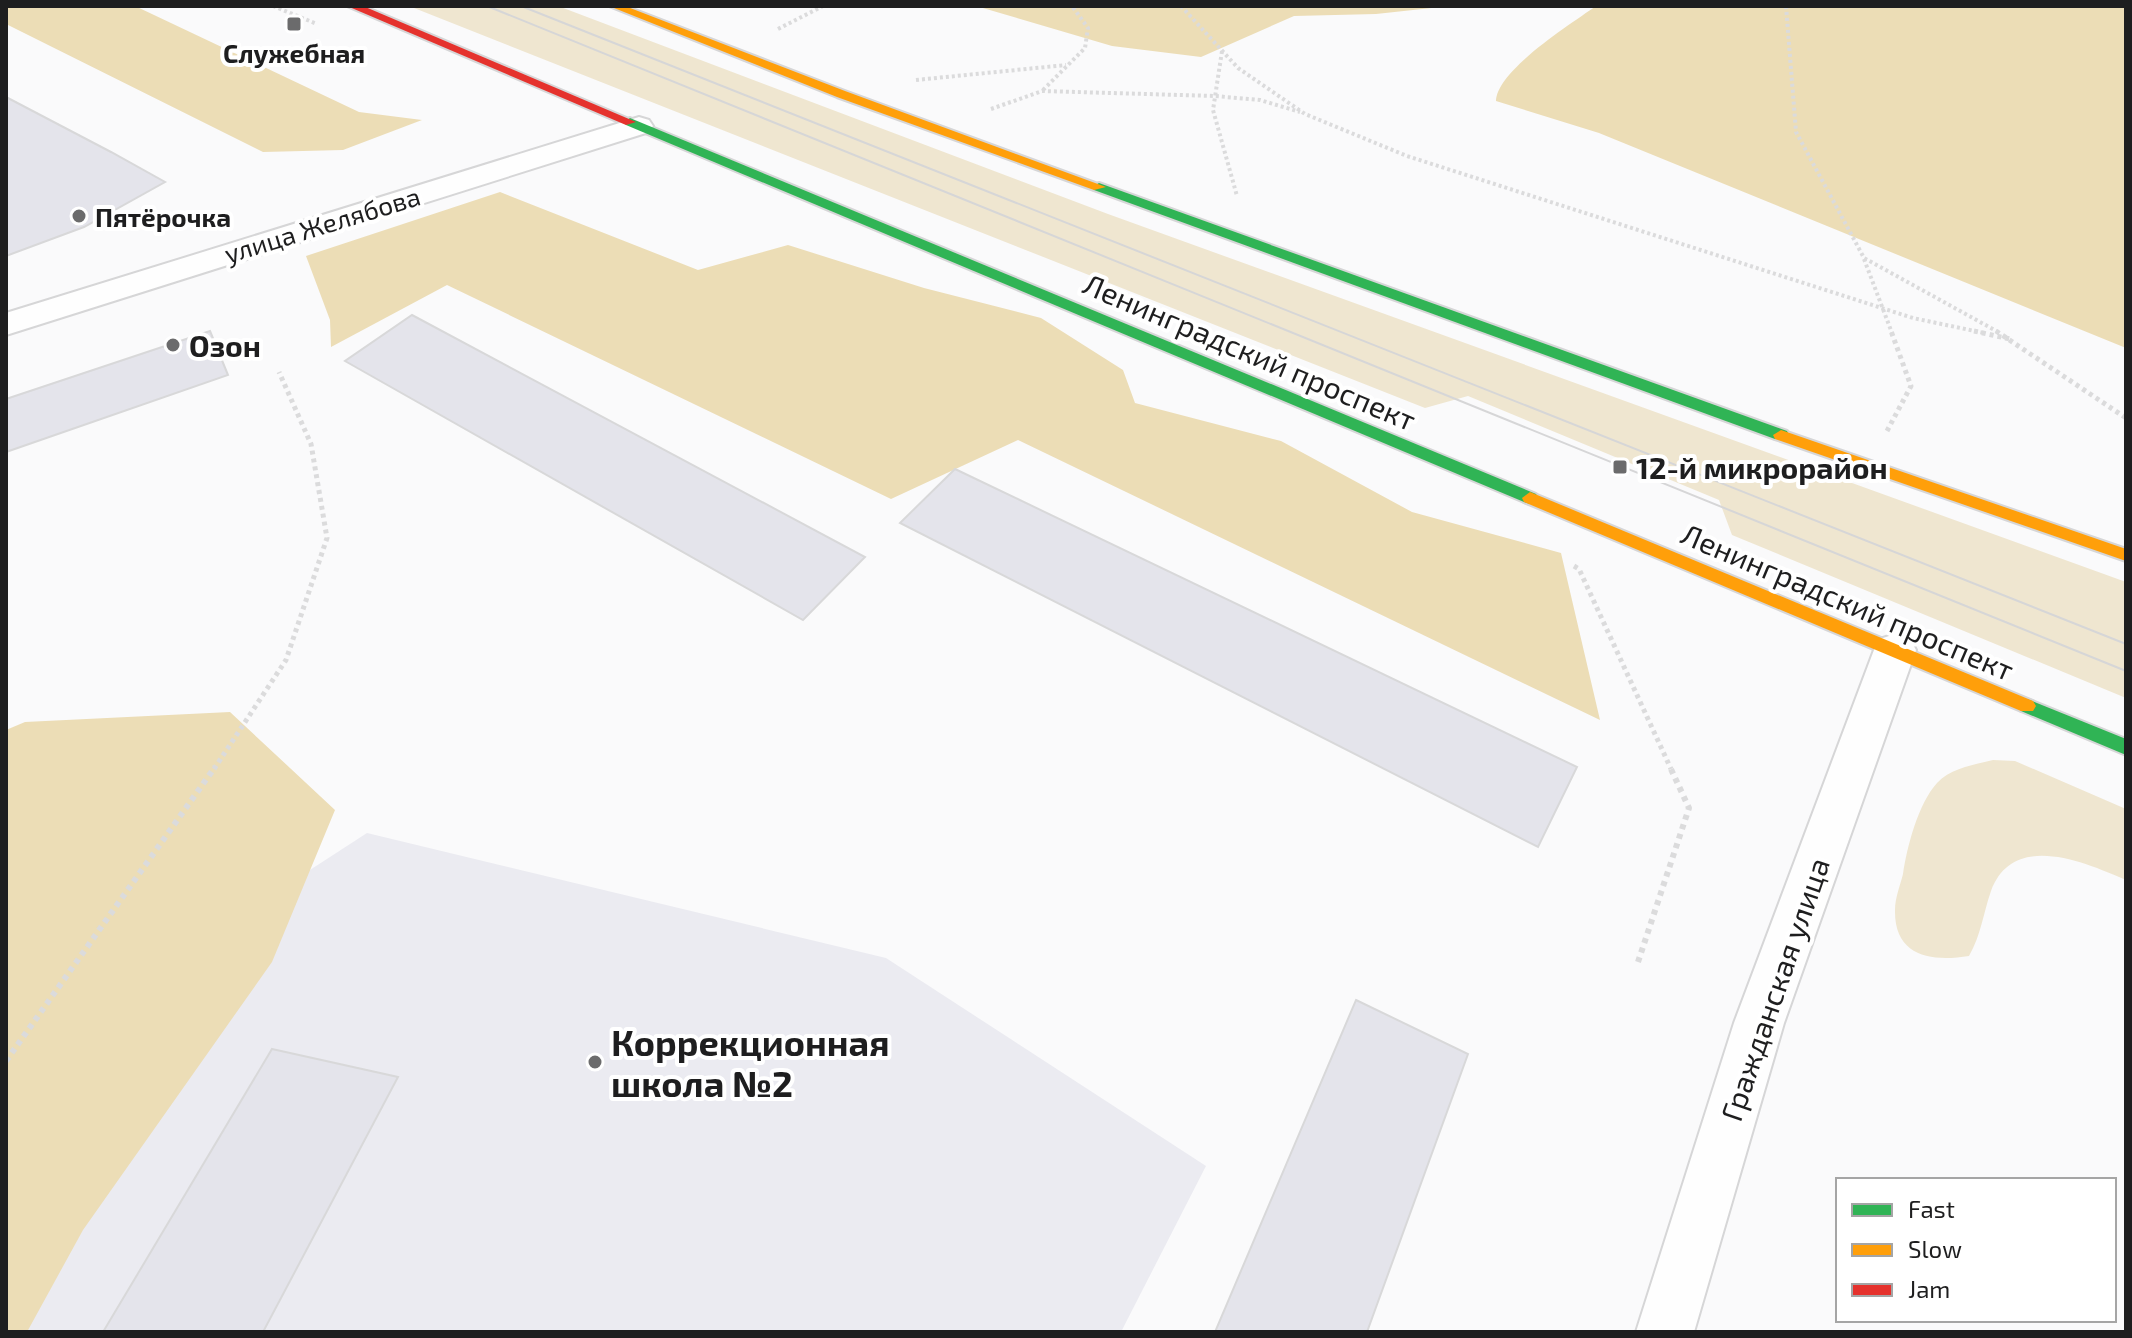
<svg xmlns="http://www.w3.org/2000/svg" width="2132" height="1338" viewBox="0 0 2132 1338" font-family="'Exo 2',sans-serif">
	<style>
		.built { fill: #ebebf1 }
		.green { fill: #efe6d0 }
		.forest { fill: #ecddb6 }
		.building { fill: #e4e4eb; stroke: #d8d8d9; stroke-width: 2 }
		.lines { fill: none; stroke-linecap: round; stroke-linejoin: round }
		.street-casing { stroke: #d6d6d7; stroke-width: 4 }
		.fast-casing { stroke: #d6d6d7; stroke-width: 4 }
		.slow-casing { stroke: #d6d6d7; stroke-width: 4 }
		.jam-casing { stroke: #d6d6d7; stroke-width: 4 }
		.path-far2 { stroke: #dbdbdc; stroke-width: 4; stroke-dasharray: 3 3; stroke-linecap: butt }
		.path-far1 { stroke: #dbdbdc; stroke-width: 5; stroke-dasharray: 4 4; stroke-linecap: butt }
		.path { stroke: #dbdbdc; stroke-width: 6; stroke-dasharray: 5 5; stroke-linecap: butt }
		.street { fill: #fefefe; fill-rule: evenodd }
		.fast { fill: #30b455; fill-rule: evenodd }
		.slow { fill: #ff9f0a; fill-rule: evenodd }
		.jam { fill: #e5322d; fill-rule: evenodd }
		.tram { stroke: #d6d6d7; stroke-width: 2 }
		.poi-dot { fill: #6b6b6c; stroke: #fff; stroke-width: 3 }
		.labels { text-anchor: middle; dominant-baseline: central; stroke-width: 8; stroke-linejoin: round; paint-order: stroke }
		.far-poi-label { font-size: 26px; font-weight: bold; fill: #1e1e1f; stroke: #fff }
		.far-street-label { font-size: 26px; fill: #1e1e1f; stroke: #fff }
		.poi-label { font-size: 30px; font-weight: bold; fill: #1e1e1f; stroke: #fff; text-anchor: start }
		.street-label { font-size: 30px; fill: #1e1e1f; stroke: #fff }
		.near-poi-label { font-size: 36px; font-weight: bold; fill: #1e1e1f; stroke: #fff; text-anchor: start }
	</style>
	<rect width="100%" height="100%" fill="#fafafb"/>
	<path class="built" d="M 367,833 L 886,958 L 1206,1166 L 1121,1332 L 6,1332 L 6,1276 L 236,918 Z"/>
	<g class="green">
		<path d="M 409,6 L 558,6 L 1108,214 L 2126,582 L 2126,698 L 1732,535 L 1719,500 L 1468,396 L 1425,408 Z"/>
		<path d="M 1993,760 L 2015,761 L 2126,809 L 2126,880 C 2084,862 2013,831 1991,891 C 1983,914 1981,935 1969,956 C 1932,962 1894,957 1895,910 C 1895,898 1900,886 1903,874 C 1907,847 1918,804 1937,783 C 1951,768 1973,765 1993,760 Z"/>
	</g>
	<g class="forest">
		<path d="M 6,6 L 135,6 L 359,112 L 422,120 L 343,150 L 263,152 L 6,24 Z"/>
		<path d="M 976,6 L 1450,6 L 1376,14 L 1294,16 L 1201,57 L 1112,46 Z"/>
		<path d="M 1596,6 L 2126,6 L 2126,348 L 1599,133 L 1496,101 C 1497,70 1571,24 1596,6 Z"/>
		<path d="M 500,192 L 698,270 L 788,245 L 924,288 L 1041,318 L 1123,370 L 1135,403 L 1281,441 L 1412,512 L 1561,553 L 1600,720 L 1018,440 L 891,499 L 447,285 L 331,347 L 330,320 L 306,256 Z"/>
		<path d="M 230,712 L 335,810 L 272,962 L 83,1230 L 27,1332 L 6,1332 L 6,730 L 25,722 Z"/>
	</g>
	<g class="building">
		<path d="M 6,97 L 111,152 L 165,182 L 84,227 L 6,256 Z"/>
		<path d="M 412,315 L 865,557 L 803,620 L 345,361 Z"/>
		<path d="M 210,331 L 228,375 L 6,452 L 6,399 Z"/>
		<path d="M 955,469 L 1577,767 L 1538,847 L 900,523 Z"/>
		<path d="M 1356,1000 L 1468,1054 L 1367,1332 L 1215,1332 Z"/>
		<path d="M 272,1049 L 398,1077 L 263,1332 L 103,1332 Z"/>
	</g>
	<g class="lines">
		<defs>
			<g id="street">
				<path d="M 639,117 L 649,120 L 653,126 L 649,132 L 6,335 L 6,313 Z"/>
				<path d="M 1895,634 L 1910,639 L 1916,650 L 1784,1023 L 1694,1332 L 1636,1332 L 1734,1023 L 1874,650 L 1880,639 Z"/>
			</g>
			<g id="fast">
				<path d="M 630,118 L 1536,494 L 1538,498 L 1530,504 L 1524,502 L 626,125 L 624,122 Z"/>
				<path d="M 1099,183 L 1787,431 L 1789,435 L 1787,439 L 1775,439 L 1094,190 L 1092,187 Z"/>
				<path d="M 2027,699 L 2126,739 L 2126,755 L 2021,711 L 2018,706 L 2021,701 Z"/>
			</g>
			<g id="slow">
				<path d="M 609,6 L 625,6 L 845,91 L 1106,187 L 1094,190 L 837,97 Z"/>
				<path d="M 1781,430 L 2126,549 L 2126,561 L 1775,439 L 1773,435 Z"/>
				<path d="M 1530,492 L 2033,701 L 2036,706 L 2033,711 L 2021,711 L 1524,502 L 1522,498 Z"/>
			</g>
			<path id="jam" d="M 347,6 L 363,6 L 636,122 L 626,125 Z"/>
		</defs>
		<use href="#street" class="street-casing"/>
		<use href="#fast" class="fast-casing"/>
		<use href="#slow" class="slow-casing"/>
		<use href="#jam" class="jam-casing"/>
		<g class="path-far2">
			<path d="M 273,6 L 317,24"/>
			<path d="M 1181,6 L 1238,68 L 1305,114 L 1407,156 L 1913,318 L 1984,333"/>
			<path d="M 1786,6 L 1796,132 L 1864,258 L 2000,333"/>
			<path d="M 778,29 L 823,6"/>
			<path d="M 1222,51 L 1213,110 L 1237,196"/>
			<path d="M 916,80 L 1066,65"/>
			<path d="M 1043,90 L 1085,48 L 1088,28 L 1072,6"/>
			<path d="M 991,109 L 1042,91 L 1215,96 L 1260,100 L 1300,112"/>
			<path d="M 1864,259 L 1892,333"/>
		</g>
		<g class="path-far1">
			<path d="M 1974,331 L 2010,339"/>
			<path d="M 1996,331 L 2126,418"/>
			<path d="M 1887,431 L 1911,386 L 1891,331"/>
			<path d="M 1574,566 L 1579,569 L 1671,769"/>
			<path d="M 214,769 L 286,660 L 327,538 L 311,444 L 279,372"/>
		</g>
		<g class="path">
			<path d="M 1638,962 L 1689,808 L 1670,767"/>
			<path d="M 6,1061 L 215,767"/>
		</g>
		<use href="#street" class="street"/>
		<use href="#fast" class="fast"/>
		<use href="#slow" class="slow"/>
		<use href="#jam" class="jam"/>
		<g class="tram">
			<path d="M 487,6 L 2126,671"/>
			<path d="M 521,6 L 2126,644"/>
		</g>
	</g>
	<g class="poi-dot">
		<rect x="286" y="16" width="16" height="16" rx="4"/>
		<circle cx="79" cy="216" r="8"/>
		<circle cx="173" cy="345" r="8"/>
		<rect x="1612" y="459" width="16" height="16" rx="4"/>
		<circle cx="595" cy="1062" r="8"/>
	</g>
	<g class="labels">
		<g class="far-poi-label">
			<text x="294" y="52">Служебная</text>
			<text x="95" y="216" text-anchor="start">Пятёрочка</text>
		</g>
		<g class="far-street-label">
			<text transform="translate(322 224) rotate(-17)">улица Желябова</text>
		</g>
		<g class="poi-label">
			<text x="189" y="345">Озон</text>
			<text x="1636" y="467">12-й микрорайон</text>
		</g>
		<g class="street-label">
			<text transform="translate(1250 351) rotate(23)">Ленинградский проспект</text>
			<text transform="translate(1848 601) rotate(23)">Ленинградский проспект</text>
			<text transform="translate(1774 989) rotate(-71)">Гражданская улица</text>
		</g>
		<g class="near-poi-label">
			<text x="611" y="1041">Коррекционная<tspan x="611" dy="41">школа №2</tspan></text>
		</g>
	</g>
	<rect width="2132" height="1338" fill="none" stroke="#1e1e1f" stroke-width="16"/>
	<rect x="1836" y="1178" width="280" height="144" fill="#ffffff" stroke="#a5a5a5" stroke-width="2"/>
	<rect x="1852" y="1204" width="40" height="12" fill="#30b455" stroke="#a5a5a5" stroke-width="2"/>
	<text x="1908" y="1218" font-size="24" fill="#1e1e1f">Fast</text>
	<rect x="1852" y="1244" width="40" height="12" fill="#ff9f0a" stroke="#a5a5a5" stroke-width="2"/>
	<text x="1908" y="1258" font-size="24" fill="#1e1e1f">Slow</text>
	<rect x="1852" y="1284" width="40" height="12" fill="#e5322d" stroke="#a5a5a5" stroke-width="2"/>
	<text x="1908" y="1298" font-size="24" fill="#1e1e1f">Jam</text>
</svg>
